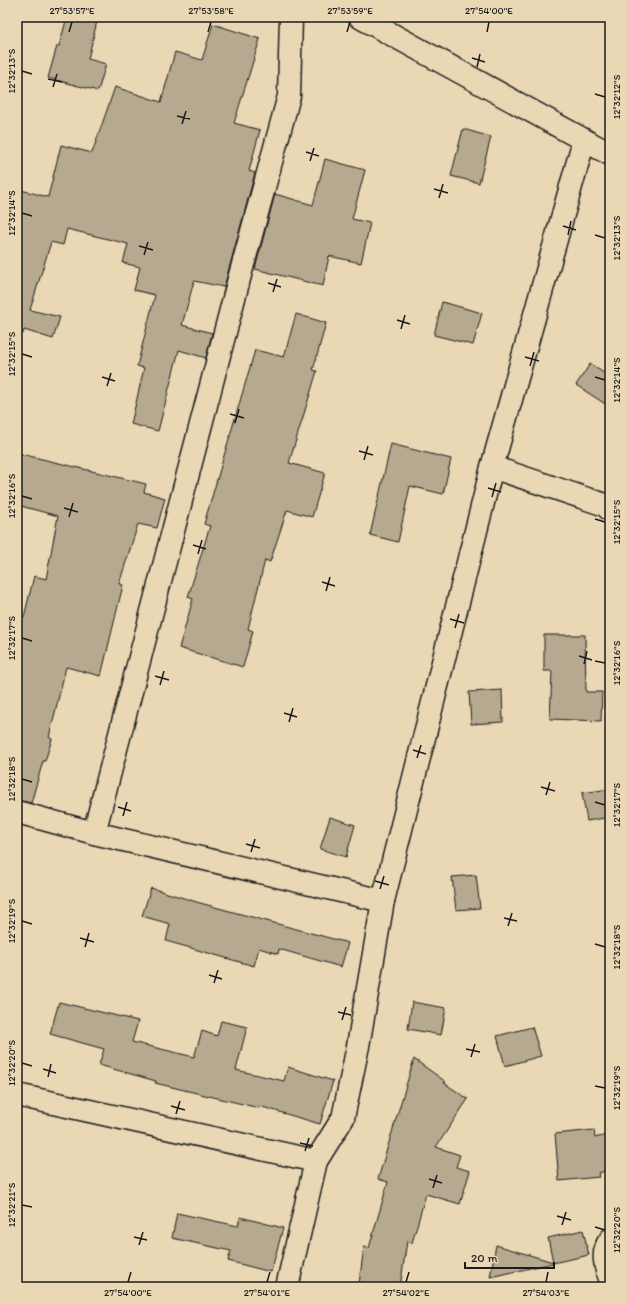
<svg xmlns="http://www.w3.org/2000/svg" width="627" height="1304" viewBox="0 0 627 1304" font-family="Itim,sans-serif">
	<style>
		.building { fill: #b7a98f; stroke: #1c1c1c }
		.lines { fill: none; stroke-linecap: round; stroke-linejoin: round }
		.street-casing { stroke: #1c1c1c; stroke-width: 25 }
		.street { stroke: #ead8b5; stroke-width: 22 }
		.ticks { fill: none; stroke: #1c1c1c; stroke-width: 1.5 }
		.neatline { fill: none; stroke: #1c1c1c; stroke-width: 1.5 }
		.ticks-label { font-size: 10px; text-anchor: middle; fill: #1c1c1c }
	</style>
	<rect width="100%" height="100%" fill="#ead8b5"/>
	<filter id="ink" filterUnits="userSpaceOnUse"><feTurbulence type="fractalNoise" baseFrequency=".025" numOctaves="2"/><feDisplacementMap in="SourceGraphic" scale="8" xChannelSelector="R" yChannelSelector="G"/><feConvolveMatrix kernelMatrix="1 2 1 2 8 2 1 2 1" color-interpolation-filters="sRGB"/></filter>
	<g filter="url(#ink)">
		<g class="building">
			<path d="M 67,17 L 98,17 L 88,59 L 106,64 L 98,91 L 48,78 L 57,46 L 59,46 Z"/>
			<path d="M 213,24 L 260,39 L 234,123 L 260,130 L 249,171 L 255,173 L 224,287 L 194,281 L 182,325 L 212,333 L 206,358 L 179,350 L 158,431 L 131,424 L 144,368 L 137,366 L 155,295 L 134,290 L 140,267 L 123,263 L 128,244 L 67,229 L 63,245 L 51,242 L 30,310 L 60,317 L 53,339 L 24,330 L 23,334 L 17,333 L 17,189 L 48,197 L 61,145 L 92,153 L 115,87 L 161,102 L 175,52 L 202,60 Z"/>
			<path d="M 463,129 L 491,137 L 479,183 L 451,176 Z"/>
			<path d="M 325,159 L 365,170 L 352,219 L 370,223 L 361,263 L 329,256 L 323,286 L 255,269 L 275,194 L 313,205 Z"/>
			<path d="M 442,302 L 482,313 L 473,345 L 434,335 Z"/>
			<path d="M 296,314 L 326,323 L 313,370 L 317,371 L 289,463 L 325,473 L 312,517 L 287,510 L 270,562 L 265,560 L 248,629 L 253,631 L 243,667 L 179,648 L 193,599 L 188,597 L 210,526 L 204,524 L 255,350 L 284,357 Z"/>
			<path d="M 590,364 L 610,377 L 610,407 L 576,385 Z"/>
			<path d="M 391,444 L 451,459 L 443,494 L 410,486 L 398,542 L 370,535 Z"/>
			<path d="M 17,453 L 146,484 L 144,492 L 165,498 L 157,528 L 138,524 L 119,584 L 123,585 L 101,676 L 66,667 L 49,737 L 52,739 L 45,761 L 43,761 L 31,803 L 17,800 L 17,615 L 24,617 L 34,576 L 46,579 L 58,516 L 17,505 Z"/>
			<path d="M 544,635 L 585,635 L 586,692 L 602,692 L 601,721 L 550,719 L 552,671 L 544,671 Z"/>
			<path d="M 502,690 L 503,722 L 471,724 L 469,692 Z"/>
			<path d="M 610,789 L 610,817 L 587,821 L 582,793 Z"/>
			<path d="M 330,817 L 355,825 L 346,857 L 320,849 Z"/>
			<path d="M 476,875 L 480,908 L 456,910 L 452,877 Z"/>
			<path d="M 151,888 L 200,903 L 348,943 L 341,967 L 279,949 L 278,954 L 259,948 L 254,966 L 166,941 L 170,924 L 142,916 Z"/>
			<path d="M 59,1002 L 138,1021 L 132,1042 L 194,1057 L 202,1031 L 217,1036 L 221,1021 L 247,1027 L 236,1070 L 284,1081 L 288,1067 L 333,1081 L 320,1124 L 259,1106 L 259,1108 L 155,1083 L 156,1081 L 99,1065 L 104,1049 L 50,1034 Z"/>
			<path d="M 412,1002 L 446,1008 L 441,1035 L 408,1029 Z"/>
			<path d="M 532,1027 L 541,1056 L 505,1066 L 497,1036 Z"/>
			<path d="M 414,1059 L 446,1082 L 444,1083 L 468,1099 L 436,1147 L 460,1155 L 456,1167 L 470,1171 L 460,1204 L 426,1194 L 412,1243 L 407,1241 L 400,1287 L 359,1284 L 364,1247 L 369,1248 L 388,1182 L 378,1179 Z"/>
			<path d="M 594,1130 L 595,1138 L 610,1134 L 610,1170 L 598,1173 L 599,1177 L 559,1181 L 555,1134 Z"/>
			<path d="M 177,1213 L 238,1226 L 240,1217 L 283,1228 L 271,1272 L 228,1261 L 231,1251 L 172,1238 Z"/>
			<path d="M 583,1230 L 589,1255 L 490,1277 L 496,1245 L 553,1262 L 548,1238 Z"/>
		</g>
		<g class="lines">
			<defs>
				<g id="street">
					<path d="M 360,17 L 584,140"/>
					<path d="M 492,467 L 605,505 L 610,510"/>
					<path d="M 17,812 L 94,833 L 383,901"/>
					<path d="M 94,833 L 239,279 L 289,96 L 291,17"/>
					<path d="M 17,1095 L 316,1161"/>
					<path d="M 610,1240 C 602,1250 604,1266 610,1278"/>
					<path d="M 287,1287 L 316,1161 L 343,1118 L 358,1046 L 383,901 L 492,467 L 584,140 L 610,154"/>
				</g>
			</defs>
			<use href="#street" class="street-casing"/>
			<use href="#street" class="street"/>
		</g>
	</g>
	<path class="ticks" d="M 69,32 L 72,22M 208,32 L 211,22M 347,32 L 350,22M 487,32 L 489,22M 472,58 L 485,62M 477,67 L 480,54M 22,71 L 32,74M 48,79 L 62,82M 53,87 L 57,74M 595,94 L 605,97M 177,116 L 190,119M 182,124 L 186,111M 306,152 L 319,156M 310,161 L 314,148M 434,189 L 448,193M 439,198 L 443,184M 22,213 L 32,216M 563,226 L 576,230M 568,235 L 571,221M 595,235 L 605,238M 139,246 L 153,250M 144,255 L 148,242M 268,283 L 281,287M 273,292 L 277,279M 397,320 L 410,324M 401,329 L 405,315M 22,354 L 32,357M 525,357 L 539,361M 530,366 L 534,352M 102,377 L 115,381M 595,377 L 605,380M 107,386 L 111,373M 230,414 L 244,418M 235,423 L 239,409M 359,451 L 373,455M 364,460 L 368,446M 488,488 L 501,492M 22,496 L 32,499M 492,497 L 496,483M 64,508 L 78,512M 69,517 L 73,503M 595,519 L 605,522M 193,545 L 206,549M 198,554 L 202,540M 322,582 L 335,586M 326,591 L 330,577M 450,619 L 464,623M 455,628 L 459,614M 22,638 L 32,641M 579,656 L 592,660M 595,661 L 605,663M 584,664 L 587,651M 155,676 L 169,680M 160,685 L 164,671M 284,713 L 297,717M 289,722 L 293,708M 413,750 L 426,754M 417,758 L 421,745M 22,779 L 32,782M 541,787 L 555,791M 546,795 L 550,782M 595,802 L 605,805M 118,807 L 131,811M 123,816 L 127,802M 246,844 L 260,848M 251,852 L 255,839M 375,881 L 389,885M 380,889 L 384,876M 504,918 L 517,921M 22,921 L 32,924M 508,926 L 512,913M 80,938 L 94,942M 595,944 L 605,947M 85,947 L 89,933M 209,975 L 222,979M 214,983 L 218,970M 338,1012 L 351,1015M 342,1020 L 346,1007M 466,1049 L 480,1052M 471,1057 L 475,1044M 22,1063 L 32,1066M 43,1069 L 56,1073M 48,1077 L 51,1064M 595,1086 L 605,1088M 171,1106 L 185,1110M 176,1114 L 180,1101M 300,1143 L 313,1146M 305,1151 L 309,1138M 429,1179 L 442,1183M 433,1188 L 437,1175M 22,1205 L 32,1207M 557,1216 L 571,1220M 562,1225 L 566,1212M 595,1227 L 605,1230M 134,1237 L 147,1240M 139,1245 L 143,1232M 128,1282 L 131,1272M 267,1282 L 270,1272M 406,1282 L 409,1272M 546,1282 L 548,1272"/>
	<rect width="627" height="1304" fill="none" stroke="#ead8b5" stroke-width="44"/>
	<path d="M465 1262v6h89v-6" fill="none" stroke="#1c1c1c" stroke-width="2"/>
	<text x="471" y="1262" font-size="12" fill="#1c1c1c" stroke="#ead8b5" stroke-width="3" paint-order="stroke">20 m</text>
	<rect x="22" y="22" width="583" height="1260" class="neatline"/>
	<g class="ticks-label">
		<text x="72" y="14">27°53'57"E</text>
		<text x="211" y="14">27°53'58"E</text>
		<text x="350" y="14">27°53'59"E</text>
		<text x="489" y="14">27°54'00"E</text>
		<text transform="translate(11 71) rotate(-90)" y="4">12°32'13"S</text>
		<text transform="translate(616 97) rotate(-90)" y="4">12°32'12"S</text>
		<text transform="translate(11 213) rotate(-90)" y="4">12°32'14"S</text>
		<text transform="translate(616 238) rotate(-90)" y="4">12°32'13"S</text>
		<text transform="translate(11 354) rotate(-90)" y="4">12°32'15"S</text>
		<text transform="translate(616 380) rotate(-90)" y="4">12°32'14"S</text>
		<text transform="translate(11 496) rotate(-90)" y="4">12°32'16"S</text>
		<text transform="translate(616 522) rotate(-90)" y="4">12°32'15"S</text>
		<text transform="translate(11 638) rotate(-90)" y="4">12°32'17"S</text>
		<text transform="translate(616 663) rotate(-90)" y="4">12°32'16"S</text>
		<text transform="translate(11 779) rotate(-90)" y="4">12°32'18"S</text>
		<text transform="translate(616 805) rotate(-90)" y="4">12°32'17"S</text>
		<text transform="translate(11 921) rotate(-90)" y="4">12°32'19"S</text>
		<text transform="translate(616 947) rotate(-90)" y="4">12°32'18"S</text>
		<text transform="translate(11 1063) rotate(-90)" y="4">12°32'20"S</text>
		<text transform="translate(616 1088) rotate(-90)" y="4">12°32'19"S</text>
		<text transform="translate(11 1205) rotate(-90)" y="4">12°32'21"S</text>
		<text transform="translate(616 1230) rotate(-90)" y="4">12°32'20"S</text>
		<text x="128" y="1296">27°54'00"E</text>
		<text x="267" y="1296">27°54'01"E</text>
		<text x="406" y="1296">27°54'02"E</text>
		<text x="546" y="1296">27°54'03"E</text>
	</g>
</svg>
